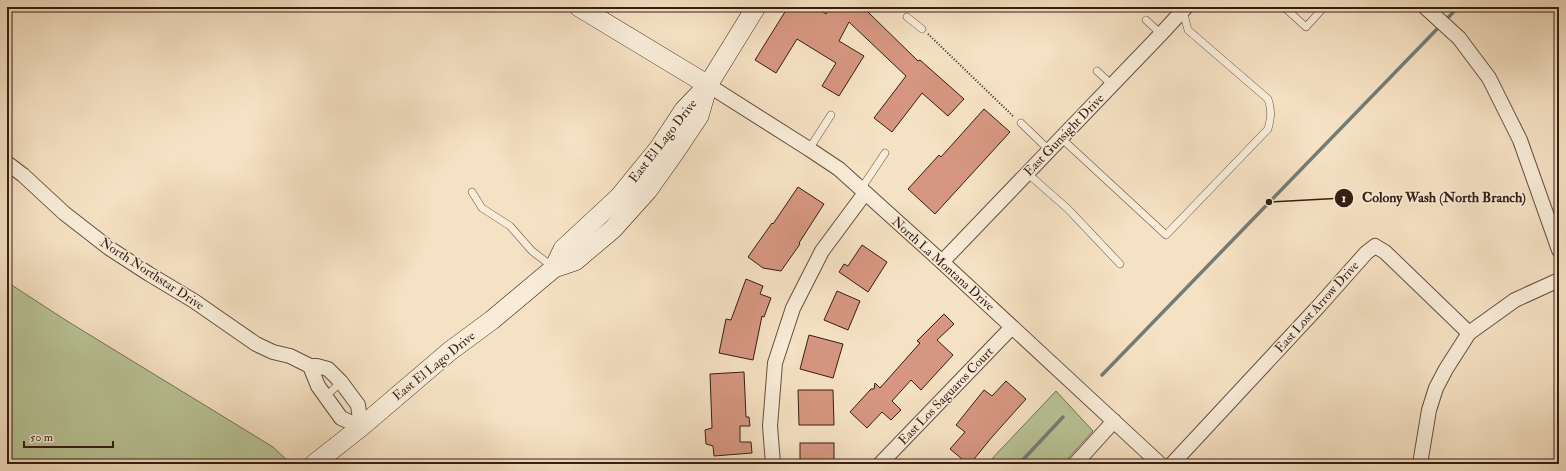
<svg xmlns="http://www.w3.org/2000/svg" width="1566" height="471" viewBox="0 0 1566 471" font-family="'IM FELL Double Pica',serif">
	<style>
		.green { fill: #b8c396; stroke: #777054 }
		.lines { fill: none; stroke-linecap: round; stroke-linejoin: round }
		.stream { stroke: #747c76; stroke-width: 3.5 }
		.building { fill: #d69681; stroke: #361d13 }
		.lane-casing { stroke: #664e3f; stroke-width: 8 }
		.street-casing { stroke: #664e3f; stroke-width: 16 }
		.secondary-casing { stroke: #361d13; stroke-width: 20 }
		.path { stroke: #361d13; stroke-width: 2; stroke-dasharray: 1 2; stroke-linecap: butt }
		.lane { stroke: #f8ecd8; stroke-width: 7 }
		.street { stroke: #f8ecd8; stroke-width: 14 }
		.secondary { stroke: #f8ecd8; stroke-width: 19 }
		.labels { text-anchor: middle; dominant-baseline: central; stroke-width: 3; stroke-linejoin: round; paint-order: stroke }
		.street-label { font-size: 13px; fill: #361d13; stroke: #f8ecd8 }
		.leader { fill: none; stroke: #361d13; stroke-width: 1.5 }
		.callout-dot { fill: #361d13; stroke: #f8ecd8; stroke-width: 1.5 }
		.mark-label { font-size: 12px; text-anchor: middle; font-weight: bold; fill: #fff }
		.callout-label { font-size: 14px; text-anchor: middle; font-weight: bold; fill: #361d13; stroke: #f8ecd8; stroke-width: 3; stroke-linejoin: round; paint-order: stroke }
	</style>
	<rect width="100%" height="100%" fill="#f5e1c3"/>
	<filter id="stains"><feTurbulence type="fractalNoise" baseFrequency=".005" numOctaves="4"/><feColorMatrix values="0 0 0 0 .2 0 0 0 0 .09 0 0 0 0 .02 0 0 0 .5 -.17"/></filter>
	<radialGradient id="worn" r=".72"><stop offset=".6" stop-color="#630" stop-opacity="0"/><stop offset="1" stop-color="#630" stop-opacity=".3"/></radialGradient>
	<g class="green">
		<path d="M 7,282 L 67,321 L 273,447 L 289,462 L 286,464 L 7,464 Z"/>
		<path d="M 1056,391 L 1093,431 L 1063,464 L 987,464 Z"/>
	</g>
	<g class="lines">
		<g class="stream">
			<path d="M 1445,21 L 1458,7"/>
			<path d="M 1102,375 L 1441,25"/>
			<path d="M 1019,464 L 1063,417"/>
		</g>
	</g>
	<g class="building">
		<path d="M 788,7 L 816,7 L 826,14 L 830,7 L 859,7 L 868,12 L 918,61 L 920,60 L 964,99 L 948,116 L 922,93 L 892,132 L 874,118 L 906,76 L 849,22 L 839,41 L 864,56 L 839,96 L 822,86 L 836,63 L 797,39 L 776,73 L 755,60 Z"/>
		<path d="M 984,109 L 1010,132 L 935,214 L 908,189 L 939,155 L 941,157 Z"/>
		<path d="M 798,187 L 824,204 L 799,243 L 800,244 L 781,271 L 763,268 L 748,257 L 772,223 L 773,224 Z"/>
		<path d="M 862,245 L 887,262 L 868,292 L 839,272 L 844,264 L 848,266 Z"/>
		<path d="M 746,279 L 763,286 L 760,294 L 771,298 L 764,317 L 762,316 L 753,360 L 719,353 L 726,319 L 731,320 Z"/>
		<path d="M 837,291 L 860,301 L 848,330 L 824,320 Z"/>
		<path d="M 944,314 L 954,324 L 937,340 L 953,355 L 921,390 L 911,380 L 892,401 L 901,410 L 891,420 L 882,412 L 867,428 L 850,412 L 871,389 L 874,389 L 875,383 L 880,388 L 920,343 L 917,341 Z"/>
		<path d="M 809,335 L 843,344 L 833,378 L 800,369 Z"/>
		<path d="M 744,372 L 746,417 L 749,417 L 750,426 L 740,426 L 740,442 L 751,442 L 752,453 L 714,456 L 713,446 L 706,444 L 705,430 L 712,428 L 710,374 Z"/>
		<path d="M 1006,381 L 1026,399 L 992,437 L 970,464 L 968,464 L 950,449 L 965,432 L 956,425 L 984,390 L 992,396 Z"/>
		<path d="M 798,390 L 833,390 L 834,425 L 799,425 Z"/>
		<rect x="800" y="443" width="34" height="21"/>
	</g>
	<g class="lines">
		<defs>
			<g id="lane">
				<path d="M 1284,7 L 1306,27 L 1324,7"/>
				<path d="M 907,17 L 922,29"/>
				<path d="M 1146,20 L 1161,34"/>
				<path d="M 1097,71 L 1112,85"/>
				<path d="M 1021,123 L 1049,150"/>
				<path d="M 1061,138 L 1166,235 L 1268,129 C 1271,118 1272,110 1268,99 L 1188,30 L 1183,11"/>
				<path d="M 809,149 L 831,115"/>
				<path d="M 1027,173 L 1068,209 L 1120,264"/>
				<path d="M 861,189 L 885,153"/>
				<path d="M 472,192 L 482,208 L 510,226 L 532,251 L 553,267"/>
				<path d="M 326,396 L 341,382"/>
			</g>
			<g id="street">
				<path d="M 1425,7 L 1459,38 L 1489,78 L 1520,140 L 1559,250"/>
				<path d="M 708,85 L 809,149 L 839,169 L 942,262 L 1160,464"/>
				<path d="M 7,163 L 23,175 L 64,213 L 109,248 L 149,274 L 194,301 L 256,344 L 273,352 L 290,356 L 310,366 L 317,366 L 328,369 L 341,382 L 358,405 L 361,427"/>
				<path d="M 942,262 L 1161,34 L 1186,7"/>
				<path d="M 310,366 L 318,386 L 341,418 L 361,427"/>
				<path d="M 773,464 L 770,426 L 775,363 L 793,308 L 822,251 L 865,193"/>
				<path d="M 880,464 L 1012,327"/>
				<path d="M 1075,464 L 1114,421"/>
				<path d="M 1172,464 L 1318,307 L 1366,253 L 1375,246 L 1385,252 L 1469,333"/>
				<path d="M 1420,464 L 1429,410 L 1436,388 L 1446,369 L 1469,333 L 1515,300 L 1559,280"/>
			</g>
			<g id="secondary">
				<path d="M 579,7 L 708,85"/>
				<path d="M 554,268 L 563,249 L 619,197 L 659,148 L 684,110 L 708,85 L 756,7"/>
				<path d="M 314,464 L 361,427 L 450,351 L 492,320 L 554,268 L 575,261 L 613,229 L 648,190 L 675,152 L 699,116 L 708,85"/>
			</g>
		</defs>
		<use href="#lane" class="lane-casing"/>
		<use href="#street" class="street-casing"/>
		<use href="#secondary" class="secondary-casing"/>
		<g class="path">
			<path d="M 632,9 L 632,7"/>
			<path d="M 928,34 L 1014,117"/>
		</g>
		<use href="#lane" class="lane"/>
		<use href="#street" class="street"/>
		<use href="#secondary" class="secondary"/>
	</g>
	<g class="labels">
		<g class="street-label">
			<text transform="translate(1064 135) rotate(-46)">East Gunsight Drive</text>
			<text transform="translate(663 141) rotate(-52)">East El Lago Drive</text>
			<text transform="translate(943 264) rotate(42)">North La Montana Drive</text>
			<text transform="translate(152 274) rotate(33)">North Northstar Drive</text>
			<text transform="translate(1317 307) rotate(-48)">East Lost Arrow Drive</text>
			<text transform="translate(434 366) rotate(-39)">East El Lago Drive</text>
			<text transform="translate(946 396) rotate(-46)">East Los Saguaros Court</text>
		</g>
	</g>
	<path class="leader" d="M1269 202L1344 198"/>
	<g class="callout-dot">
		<circle cx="1269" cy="202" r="4"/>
		<circle cx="1344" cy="198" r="10"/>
	</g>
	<g class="mark-label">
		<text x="1344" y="202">1</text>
	</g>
	<g class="callout-label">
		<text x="1444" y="202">Colony Wash (North Branch)</text>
	</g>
	<rect width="1566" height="471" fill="none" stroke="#f5e1c3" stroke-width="24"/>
	<rect x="8" y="8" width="1550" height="455" fill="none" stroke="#361d13" stroke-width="2"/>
	<rect x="12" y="12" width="1542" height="447" fill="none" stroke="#361d13"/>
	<path d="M24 441v6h89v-6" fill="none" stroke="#361d13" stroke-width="2"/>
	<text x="30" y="441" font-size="12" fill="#361d13" stroke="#f8ecd8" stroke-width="3" paint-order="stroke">50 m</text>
	<rect width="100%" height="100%" filter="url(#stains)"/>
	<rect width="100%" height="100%" fill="url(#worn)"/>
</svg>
